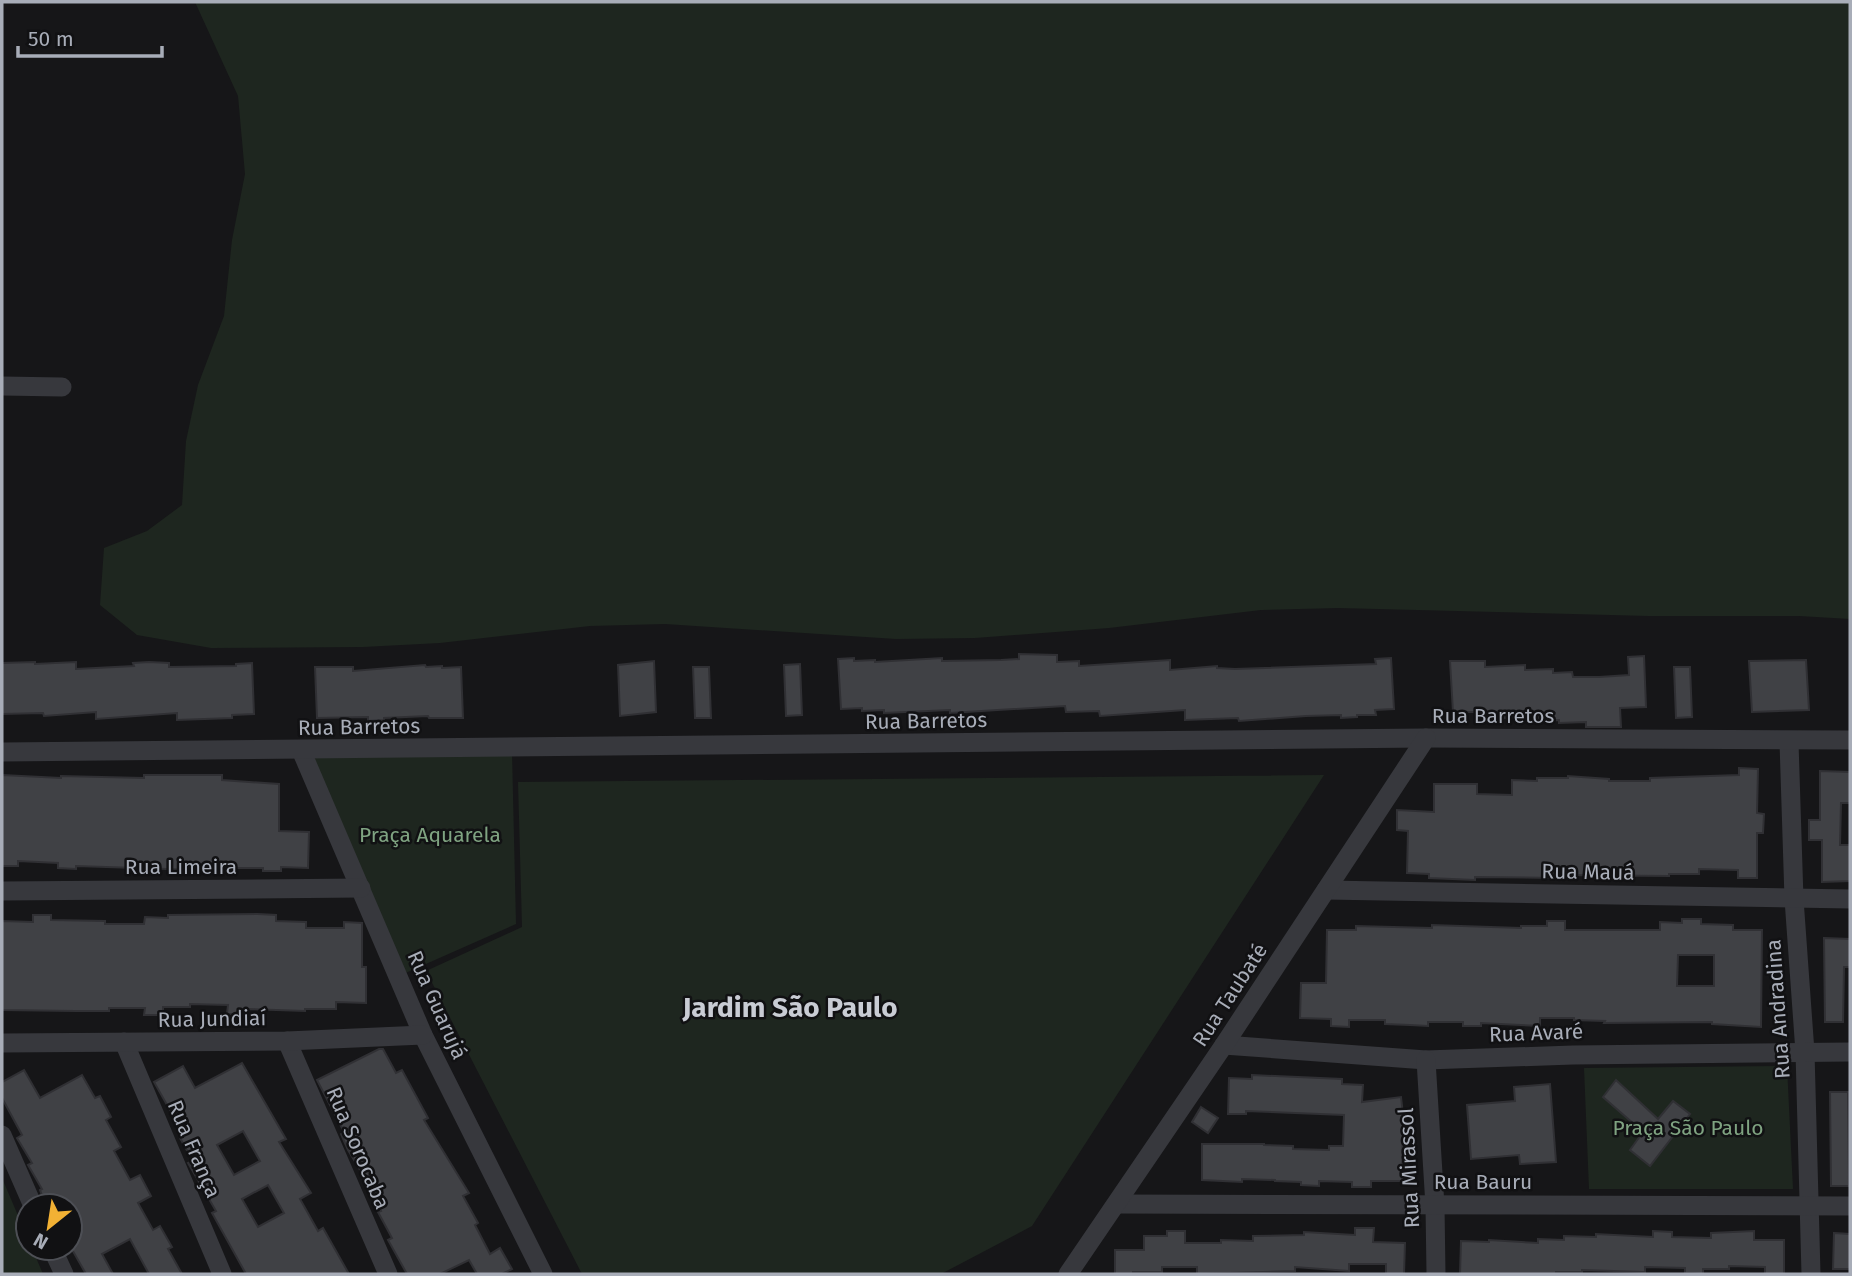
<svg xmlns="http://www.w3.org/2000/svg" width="1852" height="1276" viewBox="0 0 1852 1276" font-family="'Fira Sans',sans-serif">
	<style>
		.green { fill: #1e261f }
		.building { fill: #404145; stroke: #303034; stroke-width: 2; fill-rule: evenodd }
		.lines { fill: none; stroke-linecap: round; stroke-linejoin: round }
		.minor { stroke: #37383d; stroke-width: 19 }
		.labels { text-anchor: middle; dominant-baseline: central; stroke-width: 5; stroke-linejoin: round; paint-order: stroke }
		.street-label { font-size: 21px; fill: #a8adb8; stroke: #111113 }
		.park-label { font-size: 21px; fill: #7fa381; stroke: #111113 }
		.district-label { font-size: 28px; font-weight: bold; fill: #c9ccd4; stroke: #111113 }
	</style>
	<rect width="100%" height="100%" fill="#161618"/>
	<g class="green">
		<path d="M 195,2 L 1850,2 L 1850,619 L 1799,616 L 1648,616 L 1338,608 L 1261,610 L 1109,628 L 975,638 L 896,639 L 665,624 L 590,626 L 440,643 L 363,647 L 211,648 L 137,635 L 100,605 L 104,548 L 147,531 L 182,505 L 186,441 L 198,385 L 224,316 L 232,240 L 245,174 L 238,96 Z"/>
		<path d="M 512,752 L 516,924 L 401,975 L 305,753 Z"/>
		<path d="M 1324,775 L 1032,1226 L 941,1274 L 582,1274 L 426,971 L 522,927 L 518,782 Z"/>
		<path d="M 1787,1066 L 1793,1189 L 1589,1189 L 1584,1068 Z"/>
		<path d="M 2,1178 L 28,1239 L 28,1248 L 32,1248 L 43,1274 L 2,1274 Z"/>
	</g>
	<g class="building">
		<path d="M 1019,654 L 1057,655 L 1057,662 L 1079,661 L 1079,666 L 1170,660 L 1170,670 L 1217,666 L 1217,668 L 1235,669 L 1376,664 L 1375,659 L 1391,658 L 1394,709 L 1375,710 L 1376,715 L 1357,715 L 1357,717 L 1341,718 L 1341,715 L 1306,716 L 1239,721 L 1238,718 L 1185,720 L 1185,710 L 1100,716 L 1099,711 L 1066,712 L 1065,706 L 950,713 L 950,710 L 884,713 L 884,710 L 862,711 L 862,708 L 841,709 L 838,659 L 854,658 L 854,661 L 875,660 L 875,662 L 942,658 L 942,661 L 1001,660 L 1019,659 Z"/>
		<path d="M 1644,656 L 1646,707 L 1620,708 L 1621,727 L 1586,727 L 1586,722 L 1559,723 L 1559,720 L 1539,721 L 1539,716 L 1492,719 L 1491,712 L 1453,712 L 1450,661 L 1485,661 L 1485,667 L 1525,665 L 1525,670 L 1553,669 L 1553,673 L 1572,672 L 1573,677 L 1599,677 L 1629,675 L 1628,657 Z"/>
		<path d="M 1806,660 L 1809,710 L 1752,712 L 1749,661 Z"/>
		<path d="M 654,661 L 656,712 L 620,716 L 618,665 Z"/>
		<path d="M 35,662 L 35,664 L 76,662 L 76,669 L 134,666 L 133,663 L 149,662 L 169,663 L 169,667 L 236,666 L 236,664 L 252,663 L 254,714 L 232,715 L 232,718 L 177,720 L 177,713 L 96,719 L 96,712 L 44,716 L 43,713 L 2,714 L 2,663 Z"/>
		<path d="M 800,664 L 802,715 L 786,716 L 784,665 Z"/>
		<path d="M 425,665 L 426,667 L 442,666 L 442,668 L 461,667 L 463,718 L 429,718 L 428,716 L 384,718 L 384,720 L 368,721 L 368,717 L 317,718 L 315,667 L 353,667 L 353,671 Z"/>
		<path d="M 693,667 L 709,667 L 711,718 L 695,718 Z"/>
		<path d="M 1674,667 L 1690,667 L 1692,717 L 1676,718 Z"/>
		<path d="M 1739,768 L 1758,769 L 1757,813 L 1764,814 L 1763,833 L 1757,833 L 1757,878 L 1738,878 L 1738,870 L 1699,869 L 1699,874 L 1669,874 L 1669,876 L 1558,875 L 1558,878 L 1475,877 L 1475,880 L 1429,878 L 1429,874 L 1407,873 L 1408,831 L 1397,830 L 1397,810 L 1434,812 L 1434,784 L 1477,784 L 1477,794 L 1512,795 L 1512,780 L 1537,781 L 1537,778 L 1568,778 L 1568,776 L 1609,779 L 1609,781 L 1650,781 L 1650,778 L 1739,775 Z"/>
		<path d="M 1820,771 L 1850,772 L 1850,803 L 1841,803 L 1840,845 L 1850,845 L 1850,881 L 1822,882 L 1822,840 L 1809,840 L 1809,820 L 1820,820 Z"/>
		<path d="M 2,775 L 61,778 L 61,776 L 144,778 L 144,775 L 222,775 L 222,780 L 279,784 L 279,831 L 309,832 L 308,868 L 281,867 L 281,871 L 263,871 L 263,868 L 221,868 L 221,870 L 198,870 L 76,866 L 76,869 L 58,868 L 58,863 L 18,861 L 18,866 L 2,866 Z"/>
		<path d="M 258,914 L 276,915 L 276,921 L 306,922 L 306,928 L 344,928 L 344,922 L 362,923 L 362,967 L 366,967 L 366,1003 L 336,1002 L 336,1009 L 305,1009 L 305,1011 L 246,1009 L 246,1014 L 227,1014 L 228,1005 L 190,1004 L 190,1007 L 163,1007 L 163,1015 L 144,1015 L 145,1008 L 109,1008 L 109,1011 L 75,1011 L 2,1010 L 2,921 L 33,922 L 33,915 L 51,915 L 51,920 L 105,921 L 105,924 L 144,924 L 145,917 L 168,918 L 168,915 Z"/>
		<path d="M 1682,919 L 1701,919 L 1701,924 L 1733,925 L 1733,930 L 1762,930 L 1761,1027 L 1712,1024 L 1712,1022 L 1604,1023 L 1605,1021 L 1574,1020 L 1574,1018 L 1540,1018 L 1540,1026 L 1481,1023 L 1481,1026 L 1463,1026 L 1463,1022 L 1428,1022 L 1428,1026 L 1410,1025 L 1385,1024 L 1385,1020 L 1349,1020 L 1349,1027 L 1331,1026 L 1331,1019 L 1300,1018 L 1301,983 L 1326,983 L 1327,930 L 1356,930 L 1356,926 L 1432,928 L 1432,925 L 1521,928 L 1521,926 L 1547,926 L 1547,921 L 1565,921 L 1565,930 L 1660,930 L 1660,922 L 1682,923 ZM 1678,955 L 1714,955 L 1714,986 L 1677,986 Z"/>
		<path d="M 1824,938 L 1850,939 L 1850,967 L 1844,967 L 1843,1022 L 1825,1022 Z"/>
		<path d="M 379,1049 L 383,1049 L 396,1073 L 402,1070 L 428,1118 L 424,1120 L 469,1193 L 463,1196 L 478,1223 L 475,1225 L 490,1254 L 500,1248 L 512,1269 L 502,1274 L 477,1274 L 469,1260 L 440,1274 L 407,1274 L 388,1240 L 392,1238 L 378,1212 L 381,1211 L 366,1184 L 368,1183 L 348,1150 L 341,1134 L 344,1132 L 317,1080 Z"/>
		<path d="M 242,1063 L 286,1139 L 279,1142 L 311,1193 L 300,1199 L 318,1231 L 323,1228 L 349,1274 L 246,1274 L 212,1213 L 216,1211 L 188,1163 L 193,1161 L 180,1138 L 184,1135 L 154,1082 L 183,1066 L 195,1088 ZM 243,1131 L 260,1161 L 234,1175 L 217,1145 ZM 268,1185 L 284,1213 L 258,1227 L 242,1199 Z"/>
		<path d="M 24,1070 L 40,1098 L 82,1075 L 95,1098 L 100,1096 L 111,1117 L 106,1120 L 121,1147 L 114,1151 L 130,1180 L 140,1175 L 151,1196 L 138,1203 L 153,1230 L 160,1226 L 172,1247 L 168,1249 L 182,1274 L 149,1274 L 130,1239 L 102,1254 L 113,1274 L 86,1274 L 70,1246 L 70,1206 L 46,1206 L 40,1190 L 42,1189 L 28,1165 L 32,1163 L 17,1138 L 22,1135 L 2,1098 L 2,1082 Z"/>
		<path d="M 1252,1075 L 1342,1079 L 1342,1084 L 1363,1085 L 1362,1102 L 1401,1097 L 1404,1123 L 1403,1123 L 1402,1181 L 1371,1181 L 1371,1187 L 1352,1187 L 1352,1182 L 1319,1181 L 1319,1186 L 1301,1185 L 1301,1182 L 1275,1181 L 1275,1180 L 1242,1179 L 1242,1182 L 1202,1180 L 1202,1144 L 1264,1144 L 1264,1145 L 1293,1146 L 1293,1149 L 1329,1150 L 1329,1146 L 1343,1146 L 1344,1115 L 1246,1111 L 1246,1114 L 1228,1114 L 1229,1078 L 1252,1079 Z"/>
		<path d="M 1616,1080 L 1658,1119 L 1673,1101 L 1690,1114 L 1650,1166 L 1630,1150 L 1643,1132 L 1603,1097 Z"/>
		<path d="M 1550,1084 L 1556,1162 L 1520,1164 L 1519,1155 L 1471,1159 L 1467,1105 L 1515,1101 L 1514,1087 Z"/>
		<path d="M 1830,1092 L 1848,1092 L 1849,1186 L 1831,1186 Z"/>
		<path d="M 1201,1107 L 1218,1118 L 1208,1133 L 1192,1122 Z"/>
		<path d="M 1355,1228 L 1374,1228 L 1373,1242 L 1405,1243 L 1404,1274 L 1386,1274 L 1386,1264 L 1349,1264 L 1349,1271 L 1295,1267 L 1295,1271 L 1197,1274 L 1197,1267 L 1162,1267 L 1162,1272 L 1133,1272 L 1133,1274 L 1115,1274 L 1115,1250 L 1144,1250 L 1144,1236 L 1167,1236 L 1167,1231 L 1185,1231 L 1185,1243 L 1221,1243 L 1221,1240 L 1253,1241 L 1253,1236 L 1304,1235 L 1304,1232 L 1355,1235 Z"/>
		<path d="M 1653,1231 L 1672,1232 L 1672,1237 L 1711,1238 L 1711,1233 L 1754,1231 L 1754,1240 L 1784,1240 L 1784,1274 L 1765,1274 L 1765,1267 L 1729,1266 L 1729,1269 L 1703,1269 L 1703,1274 L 1685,1273 L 1685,1268 L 1645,1267 L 1645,1272 L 1582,1270 L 1582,1272 L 1556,1272 L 1556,1274 L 1460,1274 L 1461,1241 L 1489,1242 L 1489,1240 L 1538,1243 L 1538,1239 L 1564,1240 L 1564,1236 L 1596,1237 L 1596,1234 L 1653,1237 Z"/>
		<path d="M 1834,1233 L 1850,1234 L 1850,1269 L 1833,1269 Z"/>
	</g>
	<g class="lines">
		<g class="minor">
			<path d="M 2,386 L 62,387"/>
			<path d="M 1789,742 L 1794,899 L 1805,1052 L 1811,1274"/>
			<path d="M 301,750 L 423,1035 L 543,1274"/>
			<path d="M 2,752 L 1426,738 L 1850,740"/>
			<path d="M 1326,890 L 1850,899"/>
			<path d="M 2,891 L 361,888"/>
			<path d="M 287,1041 L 388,1274"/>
			<path d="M 124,1042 L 222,1274"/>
			<path d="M 2,1043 L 287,1041 L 423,1035"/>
			<path d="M 1224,1045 L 1426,1060 L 1573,1055 L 1850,1052"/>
			<path d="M 1426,1060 L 1435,1206 L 1436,1274"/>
			<path d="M 2,1135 L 33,1206"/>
			<path d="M 1117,1204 L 1850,1206"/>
			<path d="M 52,1248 L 64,1274"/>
			<path d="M 1068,1274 L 1224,1045 L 1426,738"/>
		</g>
	</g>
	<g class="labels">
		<g class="street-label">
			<text x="1493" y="716">Rua Barretos</text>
			<text transform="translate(926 721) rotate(-1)">Rua Barretos</text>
			<text transform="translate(359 727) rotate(-1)">Rua Barretos</text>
			<text x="181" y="867">Rua Limeira</text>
			<text transform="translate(1588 872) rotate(1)">Rua Mauá</text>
			<text transform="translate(1230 995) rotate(-57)">Rua Taubaté</text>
			<text transform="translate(437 1005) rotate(66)">Rua Guarujá</text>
			<text transform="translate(1778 1009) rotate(-94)">Rua Andradina</text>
			<text transform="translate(212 1019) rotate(-1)">Rua Jundiaí</text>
			<text transform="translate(1536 1033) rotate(-2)">Rua Avaré</text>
			<text transform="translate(358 1148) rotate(67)">Rua Sorocaba</text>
			<text transform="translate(194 1149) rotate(67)">Rua França</text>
			<text transform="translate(1409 1168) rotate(-93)">Rua Mirassol</text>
			<text x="1483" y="1182">Rua Bauru</text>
		</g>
		<g class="park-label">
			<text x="430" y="835">Praça Aquarela</text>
			<text x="1688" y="1128">Praça São Paulo</text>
		</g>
		<g class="district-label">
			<text x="790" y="1007">Jardim São Paulo</text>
		</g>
	</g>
	<rect width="1852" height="1276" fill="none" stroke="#a8adb8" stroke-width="7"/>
	<g transform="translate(49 1227) rotate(210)"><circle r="33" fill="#111113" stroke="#4d4f55" stroke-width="2"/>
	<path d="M0-5L12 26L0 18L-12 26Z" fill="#f2b134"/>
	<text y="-10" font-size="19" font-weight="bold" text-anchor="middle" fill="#a8adb8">N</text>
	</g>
	<path d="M18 46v10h144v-10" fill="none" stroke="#a8adb8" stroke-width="3.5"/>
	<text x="28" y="46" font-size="21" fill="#a8adb8" stroke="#111113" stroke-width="5" paint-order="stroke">50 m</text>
</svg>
